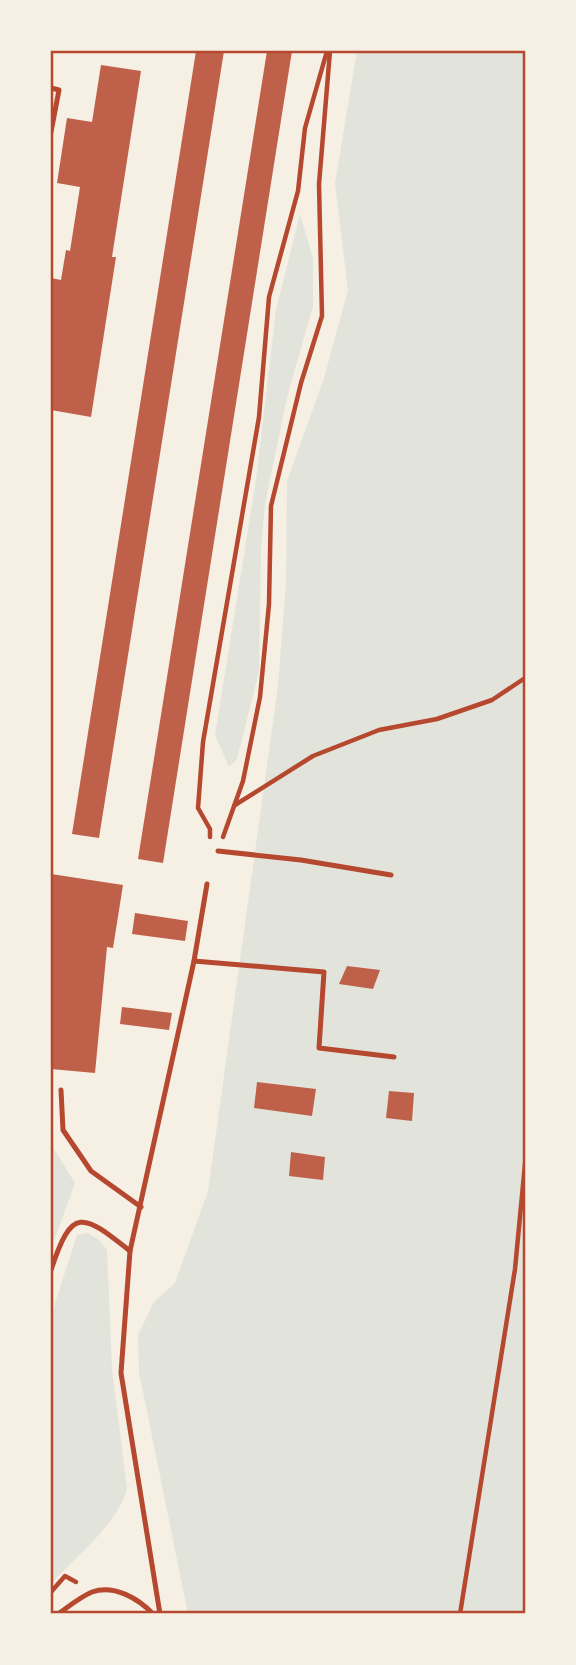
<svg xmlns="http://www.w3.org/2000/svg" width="576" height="1665" viewBox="0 0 576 1665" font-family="Mulish,sans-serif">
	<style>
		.green { fill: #e2e4dc }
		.building { fill: #bf614a }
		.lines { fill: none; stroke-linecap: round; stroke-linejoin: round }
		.path { stroke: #b5482f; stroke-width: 4.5 }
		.service { stroke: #b5482f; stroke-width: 5 }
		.neatline { fill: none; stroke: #b5482f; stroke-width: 2.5 }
	</style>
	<rect width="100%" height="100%" fill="#f6efe4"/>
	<g class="green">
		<path d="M 357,51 L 525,51 L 525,1614 L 188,1614 L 139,1372 L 138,1335 L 154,1302 L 175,1283 L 208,1191 L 278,686 L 286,583 L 287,481 L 324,378 L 348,290 L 335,184 Z"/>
		<path d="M 300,214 L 313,258 L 313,306 L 287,397 L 265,504 L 261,548 L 259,672 L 237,759 L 229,767 L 215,735 L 256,480 L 276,310 Z"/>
		<path d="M 51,1144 L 75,1183 L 51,1249 Z"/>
		<path d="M 88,1233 L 99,1240 L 107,1250 L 112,1369 L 127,1489 C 116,1526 76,1556 51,1584 L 51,1316 L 77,1235 Z"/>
	</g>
	<g class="building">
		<path d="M 196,51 L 224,51 L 99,838 L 72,834 Z"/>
		<path d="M 267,51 L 292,51 L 163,863 L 138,859 Z"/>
		<path d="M 101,65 L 141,71 L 112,257 L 116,257 L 91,417 L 51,410 L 51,278 L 61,280 L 66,250 L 70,251 L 80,187 L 57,183 L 67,118 L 92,122 Z"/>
		<path d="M 51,874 L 123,885 L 113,948 L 107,947 L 95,1073 L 51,1069 Z"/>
		<path d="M 135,913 L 188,921 L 185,941 L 132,934 Z"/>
		<path d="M 347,966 L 380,970 L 373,989 L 339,984 Z"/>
		<path d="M 122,1007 L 172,1013 L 169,1030 L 120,1024 Z"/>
		<path d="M 257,1082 L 316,1089 L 312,1116 L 254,1108 Z"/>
		<path d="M 389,1091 L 414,1093 L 412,1121 L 386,1118 Z"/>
		<path d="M 291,1152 L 325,1157 L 323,1180 L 289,1176 Z"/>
	</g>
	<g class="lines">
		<g class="path">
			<path d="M 235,805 L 313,756 L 379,730 L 437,719 L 492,700 L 525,678"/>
			<path d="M 210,837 L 210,829 L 198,808 L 203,742 L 259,417 L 269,297 L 298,191 L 305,128 L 327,51"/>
			<path d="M 223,837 L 243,781 L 260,697 L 269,604 L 271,506 L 301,383 L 322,316 L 319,184 L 330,51"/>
			<path d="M 51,1592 L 65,1576 L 76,1582"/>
			<path d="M 460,1614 L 515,1269 L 525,1164"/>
		</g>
		<g class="service">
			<path d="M 51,88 L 59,90 L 51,132"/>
			<path d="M 218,851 L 301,860 L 391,875"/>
			<path d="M 194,961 L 324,972 L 319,1048 L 394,1057"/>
			<path d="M 61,1090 L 63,1130 L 91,1171 L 141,1207"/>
			<path d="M 51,1270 C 72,1206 82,1213 130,1251"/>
			<path d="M 58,1614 C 68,1607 80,1597 92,1592 C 114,1584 139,1599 153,1614"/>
			<path d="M 160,1614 L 121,1373 L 130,1251 L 194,961 L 207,884"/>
		</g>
	</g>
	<rect width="576" height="1665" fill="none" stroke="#f6efe4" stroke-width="105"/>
	<rect x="52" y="52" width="472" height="1560" class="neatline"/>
</svg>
